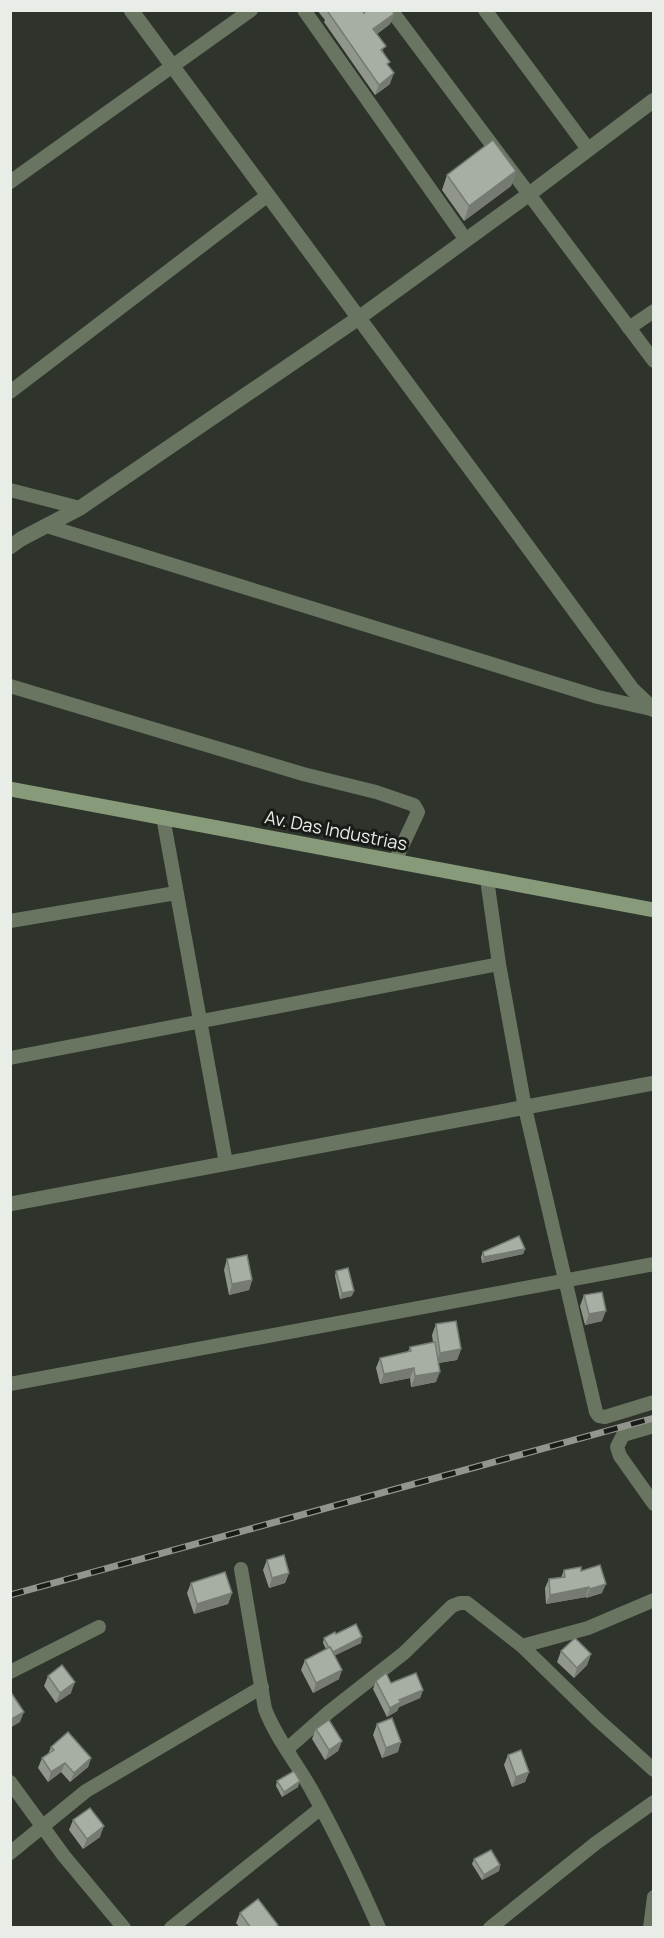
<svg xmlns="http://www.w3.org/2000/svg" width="664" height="1938" viewBox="0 0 664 1938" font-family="Manrope,sans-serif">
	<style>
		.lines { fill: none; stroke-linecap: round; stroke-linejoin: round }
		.minor { stroke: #697561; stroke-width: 14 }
		.tertiary { stroke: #697561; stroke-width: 15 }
		.secondary { stroke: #879b7b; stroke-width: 15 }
		.rail-casing { stroke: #90958d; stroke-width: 7 }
		.rail { stroke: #181b17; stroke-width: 4.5; stroke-dasharray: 14; stroke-linecap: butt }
		.wall { fill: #90968c }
		.shaded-wall { fill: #757a72 }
		.building { fill: #a7aea3; stroke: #757a72; stroke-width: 1.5 }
		.labels { text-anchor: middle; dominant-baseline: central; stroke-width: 6; stroke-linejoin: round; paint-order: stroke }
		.street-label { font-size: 18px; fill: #e9ede7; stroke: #181b17 }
	</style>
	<rect width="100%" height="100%" fill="#2e342b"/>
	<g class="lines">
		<g class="minor">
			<path d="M 304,10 L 466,240"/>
			<path d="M 391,10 L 654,361"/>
			<path d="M 485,10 L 588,149"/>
			<path d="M 10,182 L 251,10"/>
			<path d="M 629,328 L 654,311"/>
			<path d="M 10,392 L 268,195"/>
			<path d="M 10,490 L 80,508"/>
			<path d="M 47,526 L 598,697 L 651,709"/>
			<path d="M 10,686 L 303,774 L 376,792 L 414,805 L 418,812 L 395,861"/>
			<path d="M 163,817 L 226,1163"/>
			<path d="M 487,879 L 499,964 L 525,1108 L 596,1412 L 599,1416 L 605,1417 L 654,1402"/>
			<path d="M 10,921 L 176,893"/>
			<path d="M 10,1058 L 499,964"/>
			<path d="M 10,1384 L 654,1264"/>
			<path d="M 654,1426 L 623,1435 L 617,1447 L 620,1456 L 654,1504"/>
			<path d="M 241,1569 L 265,1709 C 276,1738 296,1762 311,1789 C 336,1834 358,1880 379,1928"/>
			<path d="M 522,1646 L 588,1628 L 654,1600"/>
			<path d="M 10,1672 L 99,1627"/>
			<path d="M 287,1749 L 329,1712 L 404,1653 L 452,1606 L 460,1603 L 467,1603 L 522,1646 L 598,1720 L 654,1770"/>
			<path d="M 10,1782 L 64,1856 L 124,1928"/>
			<path d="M 10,1853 L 86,1791 L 262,1687"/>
			<path d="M 171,1928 L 321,1808"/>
			<path d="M 490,1928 L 596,1843 L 654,1802"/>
			<path d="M 650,1928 L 654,1897"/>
		</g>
		<g class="tertiary">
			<path d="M 131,10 C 299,236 466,462 632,689 L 654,710"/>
			<path d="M 10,547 L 21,539 L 80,508 L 360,317 L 528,195 L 654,100"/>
			<path d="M 10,1204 L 654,1083"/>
		</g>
		<path class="secondary" d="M 10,789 L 654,910"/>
		<defs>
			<path id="rail" d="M 10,1595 L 654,1418"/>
		</defs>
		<use href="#rail" class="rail-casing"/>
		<use href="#rail" class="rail"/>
	</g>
	<g class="wall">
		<path d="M 317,10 L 362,10 L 364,13 L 394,14 L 390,24 L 377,34 L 389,67 L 390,84 L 375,95 L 324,22 L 325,20 Z"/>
		<path d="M 516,171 L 511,186 L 464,221 L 442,190 L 447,175 Z"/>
		<path d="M 525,1249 L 523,1254 L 482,1263 L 481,1257 L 483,1252 Z"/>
		<path d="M 227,1259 L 252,1280 L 249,1290 L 229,1295 L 224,1270 Z"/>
		<path d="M 336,1271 L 352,1296 L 340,1299 L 335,1276 Z"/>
		<path d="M 584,1295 L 602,1321 L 585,1325 L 580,1306 Z"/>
		<path d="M 436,1324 L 461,1349 L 457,1360 L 439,1363 L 436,1382 L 411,1387 L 410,1378 L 380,1384 L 376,1368 L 380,1358 L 408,1352 L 410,1347 L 433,1342 L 432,1335 Z"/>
		<path d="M 267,1560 L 289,1573 L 285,1583 L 269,1588 L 263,1570 Z"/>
		<path d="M 564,1570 L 581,1571 L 602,1593 L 586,1598 L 586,1597 L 546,1604 L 545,1588 L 549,1579 L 561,1578 Z"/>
		<path d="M 191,1583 L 232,1593 L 228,1604 L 194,1614 L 187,1593 Z"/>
		<path d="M 336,1634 L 361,1643 L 335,1655 L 339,1679 L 313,1693 L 301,1670 L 305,1660 L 326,1649 L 323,1643 L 324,1638 Z"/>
		<path d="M 561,1651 L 591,1654 L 587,1665 L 574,1678 L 557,1662 Z"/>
		<path d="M 48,1676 L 71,1693 L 56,1703 L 44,1686 Z"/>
		<path d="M 376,1681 L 391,1683 L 423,1690 L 420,1698 L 399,1707 L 397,1711 L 387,1717 L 373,1689 Z"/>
		<path d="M 377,1724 L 398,1752 L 382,1758 L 373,1735 Z"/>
		<path d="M 316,1729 L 342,1741 L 338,1751 L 325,1760 L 312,1739 Z"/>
		<path d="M 51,1747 L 91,1758 L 88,1767 L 70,1782 L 61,1772 L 48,1782 L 38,1768 L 42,1758 L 48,1754 Z"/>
		<path d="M 508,1755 L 529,1772 L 525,1782 L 512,1787 L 504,1765 Z"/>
		<path d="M 277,1781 L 298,1787 L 282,1797 L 276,1786 Z"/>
		<path d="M 73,1820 L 100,1837 L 83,1849 L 69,1830 Z"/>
		<path d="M 474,1859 L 500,1865 L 499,1871 L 482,1880 L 472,1864 Z"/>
		<path d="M 240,1913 L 277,1928 L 240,1928 L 236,1923 Z"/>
	</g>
	<g class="shaded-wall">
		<path d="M 394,14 L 390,24 L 369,40 L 373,29 Z"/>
		<path d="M 394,73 L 390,84 L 375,95 L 379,85 Z"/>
		<path d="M 516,171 L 511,186 L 464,221 L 469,206 Z"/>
		<path d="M 525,1249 L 523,1254 L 482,1263 L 484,1257 Z"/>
		<path d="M 252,1280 L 249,1290 L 229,1295 L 232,1284 Z"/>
		<path d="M 354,1291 L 352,1296 L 340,1299 L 342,1293 Z"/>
		<path d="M 606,1311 L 602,1321 L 585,1325 L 589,1314 Z"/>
		<path d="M 461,1349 L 457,1360 L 436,1363 L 440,1353 Z"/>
		<path d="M 414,1368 L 410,1378 L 380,1384 L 384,1374 Z"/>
		<path d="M 440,1372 L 436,1382 L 411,1387 L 415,1376 Z"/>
		<path d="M 289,1573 L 285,1583 L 269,1588 L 272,1578 Z"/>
		<path d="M 606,1584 L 602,1593 L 586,1598 L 590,1589 Z"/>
		<path d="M 589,1587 L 586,1597 L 546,1604 L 550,1595 Z"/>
		<path d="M 232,1593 L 228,1604 L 194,1614 L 197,1604 Z"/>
		<path d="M 362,1637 L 361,1643 L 330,1658 L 332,1653 Z"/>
		<path d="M 591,1654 L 587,1665 L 574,1678 L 577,1668 Z"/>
		<path d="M 342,1670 L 339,1679 L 313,1693 L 316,1683 Z"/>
		<path d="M 75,1682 L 71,1693 L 56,1703 L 60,1693 Z"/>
		<path d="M 423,1690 L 420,1698 L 399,1707 L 397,1711 L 387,1717 L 390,1708 L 399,1700 Z"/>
		<path d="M 24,1712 L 20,1722 L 10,1728 L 10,1720 Z"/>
		<path d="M 342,1741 L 338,1751 L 325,1760 L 329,1750 Z"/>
		<path d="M 401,1742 L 398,1752 L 382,1758 L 386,1748 Z"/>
		<path d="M 91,1758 L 88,1767 L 70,1782 L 74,1773 Z"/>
		<path d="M 65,1763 L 61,1772 L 48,1782 L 51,1772 Z"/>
		<path d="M 529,1772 L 525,1782 L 512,1787 L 516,1777 Z"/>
		<path d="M 300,1781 L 298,1787 L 282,1797 L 284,1792 Z"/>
		<path d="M 104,1826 L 100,1837 L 83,1849 L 87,1839 Z"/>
		<path d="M 500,1865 L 499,1871 L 482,1880 L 484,1875 Z"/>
	</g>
	<g class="building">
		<path d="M 329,10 L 362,10 L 364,13 L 367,10 L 392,10 L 394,14 L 373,29 L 386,46 L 381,50 L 390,62 L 387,64 L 394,73 L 379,85 L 328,12 Z"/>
		<path d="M 493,140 L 516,171 L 469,206 L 447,175 Z"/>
		<path d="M 519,1236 L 525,1249 L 484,1257 L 483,1252 Z"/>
		<path d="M 247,1255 L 252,1280 L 232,1284 L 227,1259 Z"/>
		<path d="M 348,1268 L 354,1291 L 342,1293 L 336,1271 Z"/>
		<path d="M 602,1292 L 606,1311 L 589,1314 L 584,1295 Z"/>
		<path d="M 456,1321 L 461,1349 L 440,1353 L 436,1324 Z"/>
		<path d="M 435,1342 L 440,1372 L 415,1376 L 414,1368 L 384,1374 L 380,1358 L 411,1351 L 410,1347 Z"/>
		<path d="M 284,1555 L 289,1573 L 272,1578 L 267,1560 Z"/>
		<path d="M 600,1565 L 606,1584 L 590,1589 L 589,1587 L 550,1595 L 549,1579 L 565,1577 L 564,1570 L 581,1567 L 581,1571 Z"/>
		<path d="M 225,1572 L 232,1593 L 197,1604 L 191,1583 Z"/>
		<path d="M 356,1624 L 362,1637 L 333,1652 L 330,1647 L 329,1648 L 324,1638 L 335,1632 L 336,1634 Z"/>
		<path d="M 575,1638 L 591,1654 L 577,1668 L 561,1651 Z"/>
		<path d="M 330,1647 L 342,1670 L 316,1683 L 305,1660 Z"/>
		<path d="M 62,1665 L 75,1682 L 60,1693 L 48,1676 Z"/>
		<path d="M 386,1673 L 391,1683 L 416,1673 L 423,1690 L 399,1700 L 401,1702 L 390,1708 L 376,1681 Z"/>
		<path d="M 10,1691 L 24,1712 L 10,1720 Z"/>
		<path d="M 392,1718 L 401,1742 L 386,1748 L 377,1724 Z"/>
		<path d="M 329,1720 L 342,1741 L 329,1750 L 316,1729 Z"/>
		<path d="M 68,1732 L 91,1758 L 74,1773 L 65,1763 L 51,1772 L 42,1758 L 54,1750 L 51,1747 Z"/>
		<path d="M 521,1750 L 529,1772 L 516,1777 L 508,1755 Z"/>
		<path d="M 294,1771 L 300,1781 L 284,1792 L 277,1781 Z"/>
		<path d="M 90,1808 L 104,1826 L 87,1839 L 73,1820 Z"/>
		<path d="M 491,1850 L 500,1865 L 484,1875 L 474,1859 Z"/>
		<path d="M 258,1899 L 278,1925 L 274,1928 L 251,1928 L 240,1913 Z"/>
	</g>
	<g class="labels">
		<g class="street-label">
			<text transform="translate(336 830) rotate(11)">Av. Das Industrias</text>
		</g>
	</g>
	<rect width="664" height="1938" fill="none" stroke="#e9ede7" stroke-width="24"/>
</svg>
